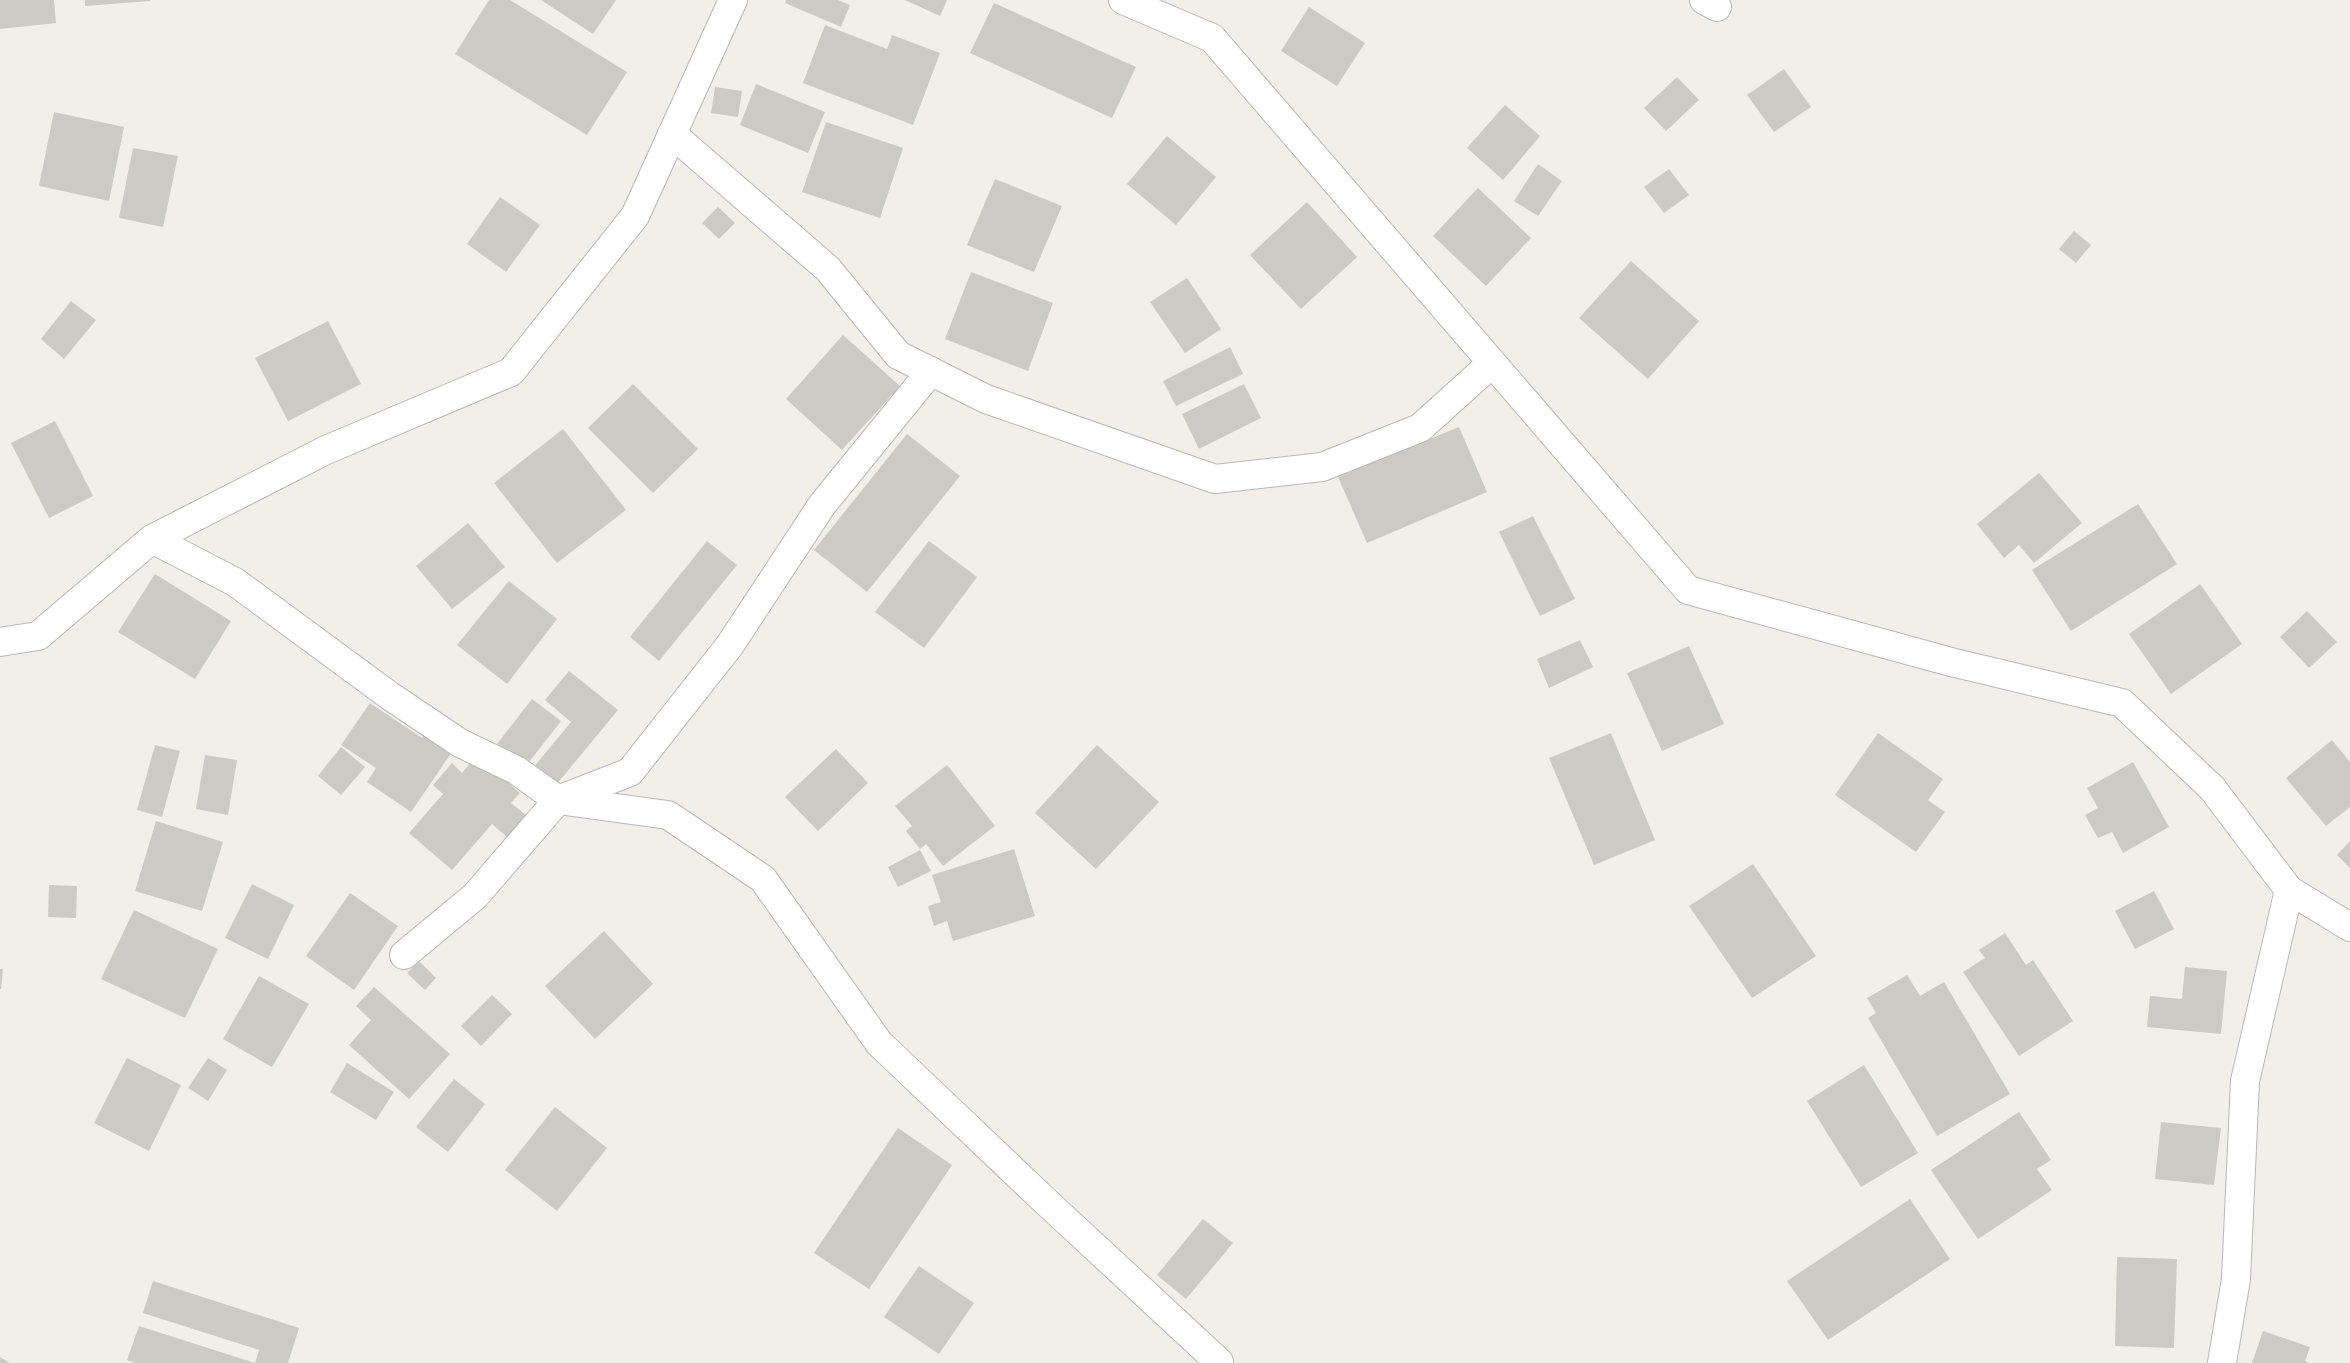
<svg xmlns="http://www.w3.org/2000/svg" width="2350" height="1363" viewBox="0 0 2350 1363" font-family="Lato,sans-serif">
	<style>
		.building { fill: #cccac5 }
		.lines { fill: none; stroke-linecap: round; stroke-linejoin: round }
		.minor-casing { stroke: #b5b8bc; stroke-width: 30 }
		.minor { stroke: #fff; stroke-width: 28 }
	</style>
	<rect width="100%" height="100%" fill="#f1efe8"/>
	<g class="building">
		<path d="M 0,0 L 54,0 L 56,23 L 0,29 Z"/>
		<path d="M 85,0 L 150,0 L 150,1 L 85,6 Z"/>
		<path d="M 489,0 L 510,0 L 627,72 L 587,135 L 455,54 Z"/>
		<path d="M 541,0 L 616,0 L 593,34 Z"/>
		<path d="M 786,0 L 838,0 L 850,5 L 841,27 L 785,3 Z"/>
		<path d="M 905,0 L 947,0 L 940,16 Z"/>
		<path d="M 994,3 L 1136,67 L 1112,118 L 970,53 Z"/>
		<path d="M 1309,7 L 1365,43 L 1337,86 L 1281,51 Z"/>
		<path d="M 825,25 L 887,49 L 892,35 L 940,53 L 913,125 L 803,83 Z"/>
		<path d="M 1784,69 L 1811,107 L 1774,132 L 1747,95 Z"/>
		<path d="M 1677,77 L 1699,100 L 1666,131 L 1644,108 Z"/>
		<path d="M 756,84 L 825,112 L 808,153 L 740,125 Z"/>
		<path d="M 715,87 L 742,91 L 738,117 L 711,113 Z"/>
		<path d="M 1505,105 L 1540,136 L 1503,180 L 1467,148 Z"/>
		<path d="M 54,112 L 124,127 L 109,201 L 39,186 Z"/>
		<path d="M 826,122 L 903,148 L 880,218 L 802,192 Z"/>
		<path d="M 1167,136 L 1216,177 L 1176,225 L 1127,184 Z"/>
		<path d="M 133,148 L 178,156 L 163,227 L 119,218 Z"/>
		<path d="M 1538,164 L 1562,181 L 1538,216 L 1514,201 Z"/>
		<path d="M 1669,169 L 1689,195 L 1664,213 L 1644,187 Z"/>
		<path d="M 995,179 L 1062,206 L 1034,272 L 967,245 Z"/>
		<path d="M 1478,188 L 1531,238 L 1486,286 L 1433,236 Z"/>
		<path d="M 500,197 L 540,225 L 506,272 L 467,244 Z"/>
		<path d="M 1307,202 L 1357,257 L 1301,309 L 1250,255 Z"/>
		<path d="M 718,207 L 735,223 L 719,239 L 702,223 Z"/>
		<path d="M 2074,231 L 2091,245 L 2076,263 L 2059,249 Z"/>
		<path d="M 1631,261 L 1699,321 L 1648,379 L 1579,318 Z"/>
		<path d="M 971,272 L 1053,303 L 1028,371 L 945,339 Z"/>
		<path d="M 1187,278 L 1221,329 L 1185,353 L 1150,302 Z"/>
		<path d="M 71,301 L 96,320 L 64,359 L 41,339 Z"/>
		<path d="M 328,321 L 361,384 L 288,421 L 255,358 Z"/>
		<path d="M 843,335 L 900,386 L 842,450 L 786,399 Z"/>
		<path d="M 1230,347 L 1243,374 L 1176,406 L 1163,381 Z"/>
		<path d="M 633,384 L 698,449 L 653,493 L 588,428 Z"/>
		<path d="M 1244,384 L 1261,418 L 1199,449 L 1182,414 Z"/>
		<path d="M 55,421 L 93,496 L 49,518 L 11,443 Z"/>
		<path d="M 1459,427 L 1487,492 L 1367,543 L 1338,477 Z"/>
		<path d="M 563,429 L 626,510 L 557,563 L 494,483 Z"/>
		<path d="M 907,434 L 960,476 L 867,592 L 814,550 Z"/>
		<path d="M 2039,473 L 2082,523 L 2034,563 L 2019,545 L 2004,558 L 1977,524 Z"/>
		<path d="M 2138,504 L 2177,564 L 2071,631 L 2032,570 Z"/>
		<path d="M 1533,516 L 1575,599 L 1540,616 L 1499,532 Z"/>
		<path d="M 468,523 L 505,567 L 452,609 L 416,566 Z"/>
		<path d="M 707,541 L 737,565 L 659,661 L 630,637 Z"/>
		<path d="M 929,541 L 977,577 L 924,648 L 875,612 Z"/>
		<path d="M 155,574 L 231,621 L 195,679 L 118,632 Z"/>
		<path d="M 509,581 L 557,619 L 507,684 L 457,645 Z"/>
		<path d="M 2200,584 L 2242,644 L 2171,694 L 2129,634 Z"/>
		<path d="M 2307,611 L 2337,642 L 2309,668 L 2280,637 Z"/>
		<path d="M 1580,640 L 1593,667 L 1549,688 L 1537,659 Z"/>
		<path d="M 1689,646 L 1724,724 L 1662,751 L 1627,673 Z"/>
		<path d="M 569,671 L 618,710 L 556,785 L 533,768 L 571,722 L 545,700 Z"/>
		<path d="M 532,699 L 561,721 L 526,766 L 497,744 Z"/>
		<path d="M 370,703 L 422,738 L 427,731 L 454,749 L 411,812 L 367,782 L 376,768 L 341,745 Z"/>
		<path d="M 1611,733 L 1655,840 L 1594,865 L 1549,758 Z"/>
		<path d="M 1878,733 L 1943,779 L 1928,800 L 1945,812 L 1916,852 L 1835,795 Z"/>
		<path d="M 2332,740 L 2350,762 L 2350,807 L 2326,826 L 2286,778 Z"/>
		<path d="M 155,745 L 180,751 L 162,817 L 137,810 Z"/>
		<path d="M 1097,745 L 1159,802 L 1096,869 L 1035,813 Z"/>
		<path d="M 341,747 L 365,767 L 341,795 L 318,776 Z"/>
		<path d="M 836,749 L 868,783 L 818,831 L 785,797 Z"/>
		<path d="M 205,755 L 237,760 L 228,815 L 196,809 Z"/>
		<path d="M 477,755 L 520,793 L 511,803 L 527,816 L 508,838 L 492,824 L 452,870 L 409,833 L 443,794 L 433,785 L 452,763 L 462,773 Z"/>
		<path d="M 2133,762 L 2169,827 L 2123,853 L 2112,832 L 2098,838 L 2085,815 L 2098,808 L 2087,788 Z"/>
		<path d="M 947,765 L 995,826 L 943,866 L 926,844 L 920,849 L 906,831 L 912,826 L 895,806 Z"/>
		<path d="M 156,821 L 223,842 L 202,911 L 135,891 Z"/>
		<path d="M 2350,841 L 2350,868 L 2337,855 Z"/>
		<path d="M 1014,849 L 1035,916 L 953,941 L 947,921 L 934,926 L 928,906 L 941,902 L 932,875 Z"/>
		<path d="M 920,850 L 931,871 L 898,887 L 888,867 Z"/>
		<path d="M 1753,864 L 1816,956 L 1752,998 L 1689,906 Z"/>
		<path d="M 252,884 L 294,905 L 268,959 L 225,938 Z"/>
		<path d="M 49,885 L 77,886 L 76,918 L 48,917 Z"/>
		<path d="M 2154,891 L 2174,929 L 2135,949 L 2115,911 Z"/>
		<path d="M 350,893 L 398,926 L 354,990 L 306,956 Z"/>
		<path d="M 134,910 L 218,949 L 185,1018 L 101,979 Z"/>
		<path d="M 604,931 L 653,984 L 595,1039 L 545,986 Z"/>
		<path d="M 2005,933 L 2026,965 L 2033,960 L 2073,1021 L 2019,1056 L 1963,972 L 1985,958 L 1979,950 Z"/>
		<path d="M 419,961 L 436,978 L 425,990 L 407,973 Z"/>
		<path d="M 2185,967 L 2227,971 L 2221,1034 L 2147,1027 L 2150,996 L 2182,999 Z"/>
		<path d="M 0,969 L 3,969 L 1,989 L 0,989 Z"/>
		<path d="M 1907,975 L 1920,996 L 1944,982 L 2010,1094 L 1937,1136 L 1868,1018 L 1876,1013 L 1867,998 Z"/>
		<path d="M 259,976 L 309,1004 L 272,1067 L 223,1039 Z"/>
		<path d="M 374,987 L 450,1054 L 409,1099 L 349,1045 L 371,1020 L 356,1006 Z"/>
		<path d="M 492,995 L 512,1014 L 481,1046 L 461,1026 Z"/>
		<path d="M 127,1058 L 181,1085 L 149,1151 L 94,1123 Z"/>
		<path d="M 208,1058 L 227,1070 L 208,1101 L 188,1088 Z"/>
		<path d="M 347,1063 L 394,1092 L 376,1120 L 330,1092 Z"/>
		<path d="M 1864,1065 L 1918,1153 L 1861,1187 L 1807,1101 Z"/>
		<path d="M 454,1079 L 485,1104 L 448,1152 L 416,1127 Z"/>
		<path d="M 555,1107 L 607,1148 L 557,1211 L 505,1170 Z"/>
		<path d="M 2019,1112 L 2051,1160 L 2037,1169 L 2052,1190 L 1978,1239 L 1931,1170 Z"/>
		<path d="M 2161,1122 L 2221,1128 L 2214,1185 L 2155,1179 Z"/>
		<path d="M 898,1128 L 952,1165 L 869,1289 L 814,1253 Z"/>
		<path d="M 1910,1199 L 1950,1259 L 1828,1340 L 1787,1281 Z"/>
		<path d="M 1203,1219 L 1233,1243 L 1186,1299 L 1157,1275 Z"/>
		<path d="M 2117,1257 L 2177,1259 L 2174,1348 L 2115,1346 Z"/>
		<path d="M 919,1266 L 974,1303 L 939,1354 L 884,1317 Z"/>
		<path d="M 153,1281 L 299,1328 L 288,1363 L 136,1363 L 127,1360 L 139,1326 L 255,1363 L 259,1350 L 143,1313 Z"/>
		<path d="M 2263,1331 L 2310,1347 L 2305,1361 L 2309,1363 L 2252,1363 Z"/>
		<path d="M 0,1357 L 10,1363 L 0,1363 Z"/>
	</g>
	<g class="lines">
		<defs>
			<g id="minor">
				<path d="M 1123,0 L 1212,38 L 1688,590 L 1951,662 L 2122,703 L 2212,788 L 2289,890 L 2245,1081 L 2236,1279 L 2222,1363"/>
				<path d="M 1704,0 L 1717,7"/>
				<path d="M 672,134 L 828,269 L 898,355 L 986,399 L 1215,479 L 1322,467 L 1420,428 L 1491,364"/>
				<path d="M 152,539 L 235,582 L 390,696 L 460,743 L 516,770 L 558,800 L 668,815 L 763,879 L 879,1043 L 1042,1198 L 1219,1362"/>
				<path d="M 0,642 L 38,636 L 152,539 L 326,450 L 511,372 L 635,216 L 733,0"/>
				<path d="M 2289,890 L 2350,927"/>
				<path d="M 404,955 L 475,896 L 558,800 L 630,772 L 730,645 L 822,505 L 931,371"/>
			</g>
		</defs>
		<use href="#minor" class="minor-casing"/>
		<use href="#minor" class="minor"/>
	</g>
</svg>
